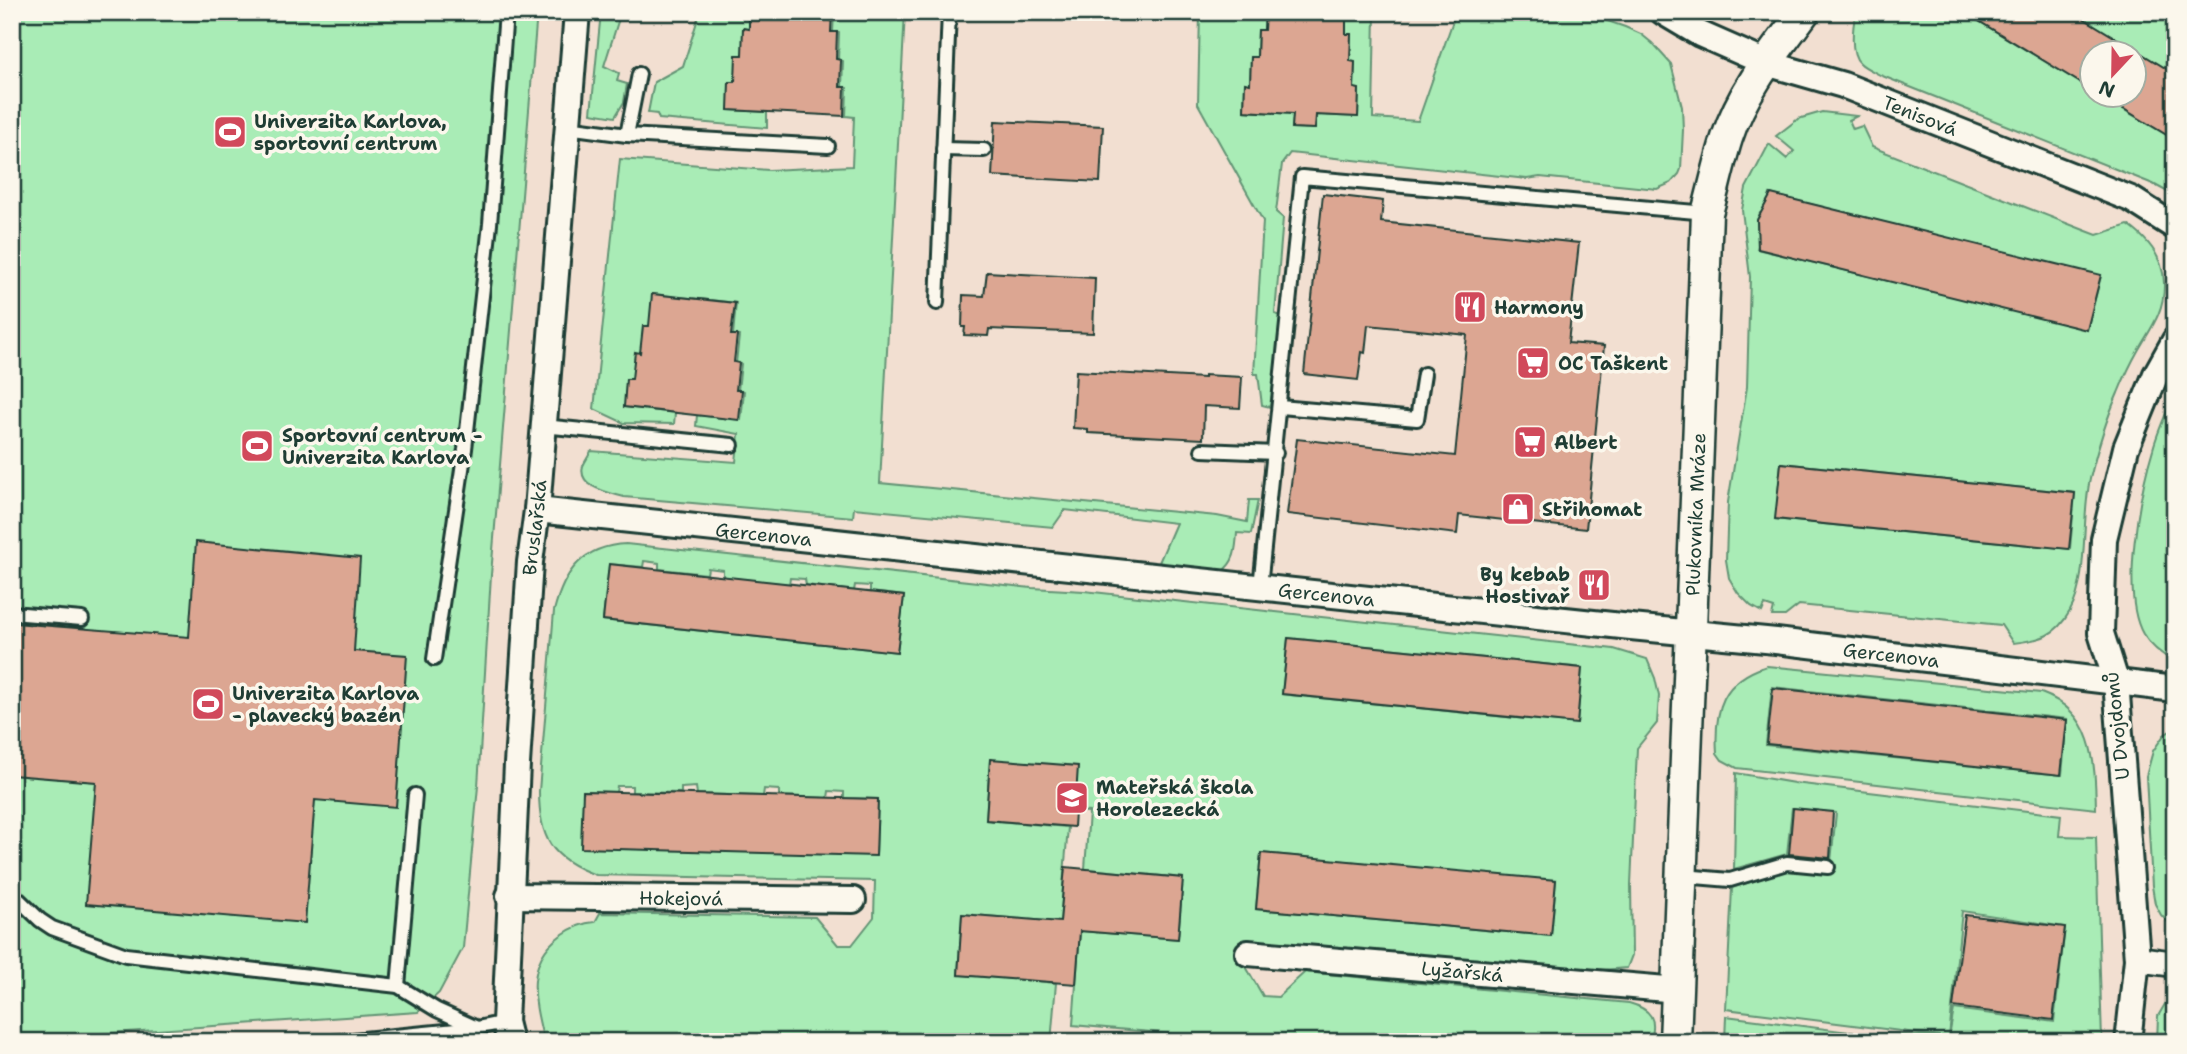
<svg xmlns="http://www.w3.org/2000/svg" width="2187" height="1054" viewBox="0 0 2187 1054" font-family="'Shantell Sans',sans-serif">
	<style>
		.green { fill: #a9ecb6; stroke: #649475; stroke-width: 2; fill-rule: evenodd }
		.building { fill: #dca692; stroke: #1f3d34; stroke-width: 2 }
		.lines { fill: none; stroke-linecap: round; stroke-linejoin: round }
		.service-casing { stroke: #1f3d34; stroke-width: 18 }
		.minor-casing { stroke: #1f3d34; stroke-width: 30 }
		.tertiary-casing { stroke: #1f3d34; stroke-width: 35 }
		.service { stroke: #fbf7ec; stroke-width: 12 }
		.minor { stroke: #fbf7ec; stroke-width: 24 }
		.tertiary { stroke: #fbf7ec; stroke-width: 30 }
		.labels { text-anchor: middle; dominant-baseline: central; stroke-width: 7; stroke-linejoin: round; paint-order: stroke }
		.street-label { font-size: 19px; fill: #1f3d34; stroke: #fbf7ec }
		.poi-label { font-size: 19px; font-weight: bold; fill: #1f3d34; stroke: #fbf7ec; text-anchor: start }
	</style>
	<rect width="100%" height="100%" fill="#f2dfd1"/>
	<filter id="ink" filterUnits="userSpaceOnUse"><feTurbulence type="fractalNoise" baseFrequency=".0143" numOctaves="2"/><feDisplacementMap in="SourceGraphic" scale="14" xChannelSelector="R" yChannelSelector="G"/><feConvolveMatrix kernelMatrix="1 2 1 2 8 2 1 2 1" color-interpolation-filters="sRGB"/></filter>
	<g filter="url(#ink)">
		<g class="green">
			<path d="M 12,12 L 537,12 L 491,575 L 478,786 L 463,948 L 439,993 L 418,1012 L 12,1040 Z"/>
			<path d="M 601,12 L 621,12 L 604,66 L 619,73 L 617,81 L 627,84 L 624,102 L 615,117 L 591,113 Z"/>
			<path d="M 700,12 L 751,12 L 751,29 L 745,29 L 744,55 L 737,82 L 732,82 L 730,110 L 767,112 L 767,128 L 659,119 L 657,114 L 648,113 L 654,82 L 683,66 Z"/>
			<path d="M 834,12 L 905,12 L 880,483 L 1217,516 L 1247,522 L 1249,500 L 1258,500 L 1251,534 L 1237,533 C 1236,549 1235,563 1221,572 L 1157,567 L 1176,523 L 1065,510 L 1053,527 L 854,508 L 853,517 L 624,497 C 611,493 577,488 583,466 C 585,461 589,456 591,451 L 736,462 L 739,434 L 696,426 L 697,415 L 741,420 L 744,391 L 738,390 L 741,364 L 736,363 L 739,336 L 733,335 L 736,303 L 654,294 L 651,327 L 642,353 L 637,353 L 634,380 L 628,379 L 626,407 L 675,413 L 674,424 L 624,423 L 594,409 L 620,159 L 769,170 L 852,166 L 854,117 L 846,116 L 847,88 L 842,87 L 843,61 L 838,60 L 839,33 L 833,32 Z"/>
			<path d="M 1200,12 L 1265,12 L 1264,30 L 1258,30 L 1257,57 L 1251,57 L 1250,84 L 1245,84 L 1244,111 L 1293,114 L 1292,128 L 1315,129 L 1316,115 L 1358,117 L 1359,89 L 1354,88 L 1355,62 L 1350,61 L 1351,35 L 1346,34 L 1346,12 L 1375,12 L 1373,118 L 1418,121 L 1456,12 L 1582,12 L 1625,27 L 1641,34 L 1652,43 L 1671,64 L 1682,107 L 1683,130 L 1681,169 L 1679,174 L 1671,183 L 1657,189 L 1540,177 L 1527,179 L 1290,153 L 1282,164 L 1276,212 L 1283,218 L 1275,314 L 1282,316 L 1270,407 L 1262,405 L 1258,374 L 1254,374 L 1263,221 L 1198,104 Z"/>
			<path d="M 1856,12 L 1964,12 L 2092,90 L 2092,94 L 2099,95 L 2175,140 L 2175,196 L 2153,184 L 1880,75 C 1873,71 1865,68 1860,63 C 1849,53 1853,25 1856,12 Z"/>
			<path d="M 2073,12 L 2175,12 L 2175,74 Z"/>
			<path d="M 1822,112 L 1857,116 L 1849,120 L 1853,129 L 1862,126 L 1872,147 L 2084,230 L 2097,235 L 2128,225 C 2149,240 2165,259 2164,286 C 2164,312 2151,328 2139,349 C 2131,363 2124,378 2118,393 C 2106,420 2097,450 2090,479 C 2081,519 2089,577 2070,611 C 2056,636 2041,640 2013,643 L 2001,625 L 1799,605 L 1785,616 L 1772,616 L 1774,608 L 1765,605 L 1762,612 L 1751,606 L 1738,593 L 1729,578 L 1726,560 L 1728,502 L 1747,387 L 1750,277 L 1742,210 L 1746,188 L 1769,144 L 1787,159 L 1794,151 L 1776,136 L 1798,119 ZM 1770,194 L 2101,276 L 2087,329 L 1757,249 L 1763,229 L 1757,227 L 1757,220 L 1760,213 L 1767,214 ZM 1781,463 L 2075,493 L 2070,549 L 1776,519 Z"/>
			<path d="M 2175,393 L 2175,662 C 2162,655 2151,647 2143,634 C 2120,594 2140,492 2153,449 C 2158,430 2167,411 2175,393 Z"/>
			<path d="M 626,544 L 1032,588 L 1084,591 L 1614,649 L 1647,659 L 1655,678 L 1659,696 L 1657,723 L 1637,748 L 1631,885 L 1632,955 L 1627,968 L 1589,971 L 1249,940 L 1245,965 L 1263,996 L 1278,997 L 1305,972 L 1629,1003 C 1651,1009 1658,1019 1650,1042 L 1183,1042 L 1183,1035 L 1073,1025 L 1080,931 L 1178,939 L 1183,878 L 1085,869 L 1089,812 L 1075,811 L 990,760 L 986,820 L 1068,827 L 1060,922 L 962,914 L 958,974 L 1056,983 L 1051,1042 L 863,1042 L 862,1038 L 847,1039 L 846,1042 L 797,1042 L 797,1039 L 782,1039 L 781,1042 L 715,1042 L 714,1039 L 699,1039 L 699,1042 L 650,1042 L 649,1039 L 634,1040 L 634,1042 L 544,1042 C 535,1004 523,963 560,936 C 571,928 581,923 595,922 L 600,913 L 815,917 L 838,945 L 852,945 L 874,917 L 875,881 L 596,875 C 551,859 539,838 539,791 L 554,611 C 564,571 583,546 626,544 ZM 644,561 L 659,563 L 659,569 L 707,574 L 708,568 L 723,570 L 723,577 L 789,584 L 790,578 L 805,579 L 806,585 L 854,591 L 855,585 L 870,586 L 870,592 L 904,596 L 897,652 L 603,620 L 609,564 L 643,567 ZM 1288,638 L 1582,668 L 1577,724 L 1282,694 ZM 617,786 L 632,786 L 632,792 L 681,793 L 681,788 L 696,787 L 697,794 L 763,796 L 764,789 L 779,790 L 779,796 L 828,798 L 829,791 L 844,792 L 844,798 L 878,799 L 876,855 L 583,791 L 616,792 ZM 1261,853 L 1556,881 L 1551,936 L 1256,909 Z"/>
			<path d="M 1767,666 L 2041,693 C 2094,712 2095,760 2096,809 L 1737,768 L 1722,760 L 1717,753 C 1714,709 1722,680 1767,666 ZM 1772,687 L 2067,719 L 2062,775 L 1766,745 Z"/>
			<path d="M 2175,728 L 2175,930 L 2161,915 L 2155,904 L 2152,886 L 2146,776 L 2153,751 L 2164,735 Z"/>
			<path d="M 1736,773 L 1794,783 L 2061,815 L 2059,836 L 2096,837 L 2102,1042 L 1869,1042 L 1870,1034 L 1940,1036 L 1726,1009 L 1732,888 L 1786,870 L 1830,871 L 1836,813 L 1792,808 L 1787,854 L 1734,869 ZM 1962,911 L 2065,927 L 2054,1022 L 1954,1009 L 1949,1037 Z"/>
			<path d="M 2165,1004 L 2175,1006 L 2175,1042 L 2157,1042 L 2158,1016 Z"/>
			<path d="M 1726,1016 L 1865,1034 L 1864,1042 L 1725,1042 Z"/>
		</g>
		<g class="building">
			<path d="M 749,12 L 832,12 L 831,32 L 837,32 L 836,59 L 841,60 L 840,87 L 845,87 L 844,116 L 728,110 L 729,82 L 735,82 L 736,55 L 742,55 L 743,28 L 749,29 Z"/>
			<path d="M 1265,12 L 1346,12 L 1346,34 L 1351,34 L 1350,61 L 1355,62 L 1354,88 L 1359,89 L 1358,117 L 1316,115 L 1315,129 L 1292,128 L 1293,114 L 1244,111 L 1245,83 L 1250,84 L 1251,57 L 1257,57 L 1258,30 L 1264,30 Z"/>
			<path d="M 1964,12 L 2073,12 L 2175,74 L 2175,140 L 2099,94 L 2134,94 L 2134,52 L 2092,52 L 2092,90 Z"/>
			<path d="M 995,121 L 1103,126 L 1100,182 L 992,176 Z"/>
			<path d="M 1323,194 L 1383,201 L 1381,222 L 1579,243 L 1568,343 L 1604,346 L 1586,529 L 1459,515 L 1457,534 L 1287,514 L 1297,439 L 1455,456 L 1467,335 L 1368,325 L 1365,353 L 1362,352 L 1358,380 L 1304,374 Z"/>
			<path d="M 1771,194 L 2101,275 L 2087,330 L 1758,249 L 1757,220 Z"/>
			<path d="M 987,272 L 1095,278 L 1093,333 L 989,329 L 988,336 L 964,335 L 965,327 L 962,327 L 963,295 L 984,296 Z"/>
			<path d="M 652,294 L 735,303 L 731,335 L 737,335 L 734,362 L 739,363 L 736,390 L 742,390 L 739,420 L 624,407 L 626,379 L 632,379 L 635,352 L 640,353 L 643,326 L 649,326 Z"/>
			<path d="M 1076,371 L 1204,378 L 1204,375 L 1242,377 L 1240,408 L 1204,406 L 1203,439 L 1088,433 L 1088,429 L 1073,428 Z"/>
			<path d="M 1781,463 L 2075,493 L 2069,549 L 1775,519 Z"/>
			<path d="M 196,542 L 360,558 L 354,651 L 407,655 L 396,807 L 315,800 L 305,923 L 86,904 L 96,782 L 12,775 L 14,623 L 189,637 Z"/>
			<path d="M 609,564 L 904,596 L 897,652 L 603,620 Z"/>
			<path d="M 1288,638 L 1582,668 L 1577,724 L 1282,694 Z"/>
			<path d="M 1773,688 L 2067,720 L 2061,775 L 1767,744 Z"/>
			<path d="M 990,759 L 1078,766 L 1074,827 L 986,820 Z"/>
			<path d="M 583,791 L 878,799 L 876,856 L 581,848 Z"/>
			<path d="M 1793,808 L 1833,812 L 1830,858 L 1789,854 Z"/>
			<path d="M 1261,853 L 1556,880 L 1551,936 L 1256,909 Z"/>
			<path d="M 1065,867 L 1183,878 L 1178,939 L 1080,931 L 1076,984 L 958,975 L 962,914 L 1060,922 Z"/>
			<path d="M 1965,915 L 2065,927 L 2053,1020 L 1953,1007 Z"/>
		</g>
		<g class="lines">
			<defs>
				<g id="service">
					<path d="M 567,127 L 627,135 L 828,146"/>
					<path d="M 627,135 L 639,74"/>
					<path d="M 943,149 L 984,150"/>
					<path d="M 937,303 L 949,12"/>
					<path d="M 1280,407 L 1417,419 L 1424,374"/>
					<path d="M 543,426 L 732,445"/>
					<path d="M 1202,450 L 1276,453"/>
					<path d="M 1260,587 L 1302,177 L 1707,213"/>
					<path d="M 12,613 L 82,619"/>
					<path d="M 434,659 L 465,449 L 490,224 L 506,12"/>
					<path d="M 1683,876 L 1730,880 L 1787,863 L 1828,867"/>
					<path d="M 12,893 L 40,920 L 52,928 L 126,955 L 398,986 L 437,1010 L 477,1028"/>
					<path d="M 398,986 L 415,795"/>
					<path d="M 332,1042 L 477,1028 L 505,1022"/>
				</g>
				<g id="minor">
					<path id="s1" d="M 1663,12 L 1700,34 L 1766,63 L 1843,85 L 2131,199 L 2175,227"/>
					<path id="s2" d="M 537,510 L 1631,627 L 1776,641 L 2175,689"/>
					<path id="s3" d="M 509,896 L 853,900"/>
					<path id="s4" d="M 1248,953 L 1678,990"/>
					<path d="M 2137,959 L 2175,964"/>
					<path id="s5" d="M 510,1042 L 505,1022 L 517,764 L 530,562 L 537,510 L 577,12"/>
					<path d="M 2128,1042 L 2137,959 L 2116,681 L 2101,633 L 2104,539 L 2126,448 L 2156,374 L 2175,340"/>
				</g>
				<g id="tertiary">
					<path id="s6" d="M 1675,1042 L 1707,213 C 1714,188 1719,163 1727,138 C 1742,91 1775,51 1804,12"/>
				</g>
			</defs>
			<use href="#service" class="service-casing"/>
			<use href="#minor" class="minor-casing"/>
			<use href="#tertiary" class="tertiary-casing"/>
			<use href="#service" class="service"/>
			<use href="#minor" class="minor"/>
			<use href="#tertiary" class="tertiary"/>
		</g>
	</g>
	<defs>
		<symbol id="stadium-square" viewBox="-11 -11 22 22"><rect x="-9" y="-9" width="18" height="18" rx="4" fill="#d1495b" stroke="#fbf7ec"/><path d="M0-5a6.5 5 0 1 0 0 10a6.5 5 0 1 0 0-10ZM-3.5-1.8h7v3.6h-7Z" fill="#fff"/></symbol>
		<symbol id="restaurant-square" viewBox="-11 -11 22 22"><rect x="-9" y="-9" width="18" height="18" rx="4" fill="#d1495b" stroke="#fbf7ec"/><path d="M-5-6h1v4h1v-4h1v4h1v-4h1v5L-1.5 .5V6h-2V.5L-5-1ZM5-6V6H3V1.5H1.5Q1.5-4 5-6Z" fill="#fff"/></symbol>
		<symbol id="supermarket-square" viewBox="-11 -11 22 22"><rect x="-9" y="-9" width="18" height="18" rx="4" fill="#d1495b" stroke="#fbf7ec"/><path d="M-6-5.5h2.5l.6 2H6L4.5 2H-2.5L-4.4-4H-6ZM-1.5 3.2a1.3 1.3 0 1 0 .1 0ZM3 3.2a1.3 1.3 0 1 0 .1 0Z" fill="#fff"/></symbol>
		<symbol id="shop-square" viewBox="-11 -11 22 22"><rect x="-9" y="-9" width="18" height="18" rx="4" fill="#d1495b" stroke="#fbf7ec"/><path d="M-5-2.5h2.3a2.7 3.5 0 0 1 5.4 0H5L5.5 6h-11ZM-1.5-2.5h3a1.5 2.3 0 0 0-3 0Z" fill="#fff"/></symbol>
		<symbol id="school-square" viewBox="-11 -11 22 22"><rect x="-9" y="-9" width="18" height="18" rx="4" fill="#d1495b" stroke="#fbf7ec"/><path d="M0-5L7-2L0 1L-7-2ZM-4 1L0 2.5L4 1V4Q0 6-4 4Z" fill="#fff"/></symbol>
	</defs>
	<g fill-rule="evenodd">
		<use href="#stadium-square" x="211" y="113" width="38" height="38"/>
		<use href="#restaurant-square" x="1451" y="288" width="38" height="38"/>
		<use href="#supermarket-square" x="1514" y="344" width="38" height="38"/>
		<use href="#supermarket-square" x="1511" y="423" width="38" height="38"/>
		<use href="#stadium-square" x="238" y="427" width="38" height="38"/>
		<use href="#shop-square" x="1499" y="490" width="38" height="38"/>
		<use href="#restaurant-square" x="1575" y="566" width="38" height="38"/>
		<use href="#stadium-square" x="189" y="685" width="38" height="38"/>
		<use href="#school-square" x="1053" y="779" width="38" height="38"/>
	</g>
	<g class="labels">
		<g class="street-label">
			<text stroke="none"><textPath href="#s1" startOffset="278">Tenisová</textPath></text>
			<text stroke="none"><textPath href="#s6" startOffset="528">Plukovníka Mráze</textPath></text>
			<text stroke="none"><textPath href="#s5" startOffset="516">Bruslařská</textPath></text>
			<text stroke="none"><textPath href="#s2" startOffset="228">Gercenova</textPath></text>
			<text stroke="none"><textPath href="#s2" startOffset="794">Gercenova</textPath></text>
			<text stroke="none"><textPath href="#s2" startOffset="1362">Gercenova</textPath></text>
			<text transform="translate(2117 726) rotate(-96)">U Dvojdomů</text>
			<text stroke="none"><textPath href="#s3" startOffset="172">Hokejová</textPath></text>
			<text stroke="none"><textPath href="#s4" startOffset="215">Lyžařská</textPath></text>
		</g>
		<g class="poi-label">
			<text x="254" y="121">Univerzita Karlova,<tspan x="254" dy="22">sportovní centrum</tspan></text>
			<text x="1494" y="307">Harmony</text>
			<text x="1558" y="363">OC Taškent</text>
			<text x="282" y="435">Sportovní centrum -<tspan x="282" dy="22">Univerzita Karlova</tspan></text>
			<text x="1554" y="442">Albert</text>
			<text x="1542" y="509">Střihomat</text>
			<text x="1570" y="574" text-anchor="end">By kebab<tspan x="1570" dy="22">Hostivař</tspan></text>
			<text x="232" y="693">Univerzita Karlova<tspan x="232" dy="22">- plavecký bazén</tspan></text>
			<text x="1096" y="787">Mateřská škola<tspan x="1096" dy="22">Horolezecká</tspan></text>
		</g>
	</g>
	<rect width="2187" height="1054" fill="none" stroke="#fbf7ec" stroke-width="42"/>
	<rect x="21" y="21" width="2145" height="1012" fill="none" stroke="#1f3d34" stroke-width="2.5" filter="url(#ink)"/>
	<g transform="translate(2113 74) rotate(202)"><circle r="33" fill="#fbf7ec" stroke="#a3ada2" stroke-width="2"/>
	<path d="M0-5L12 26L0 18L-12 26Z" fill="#d1495b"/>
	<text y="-10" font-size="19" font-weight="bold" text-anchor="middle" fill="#1f3d34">N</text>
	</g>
</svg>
